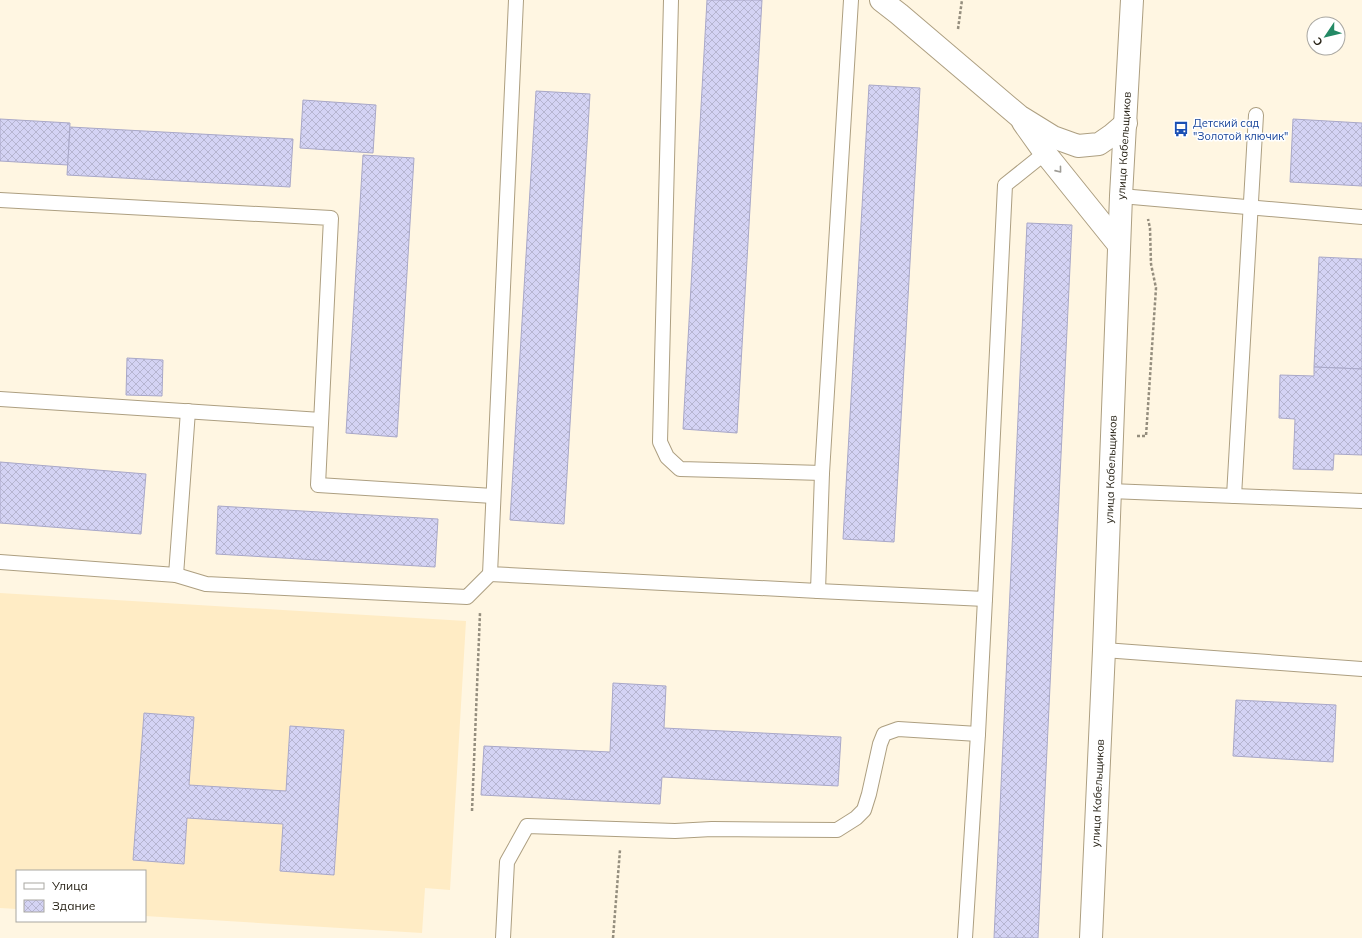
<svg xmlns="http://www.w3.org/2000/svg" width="1362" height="938" viewBox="0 0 1362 938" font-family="Mulish,sans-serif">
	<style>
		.built { fill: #ffecc5 }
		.building { fill: url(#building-cross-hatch); stroke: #a9a8c8 }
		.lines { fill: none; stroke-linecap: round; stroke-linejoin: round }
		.service-casing { stroke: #ad9f81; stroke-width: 16 }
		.minor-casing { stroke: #ad9f81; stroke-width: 24 }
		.tertiary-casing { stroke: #ad9f81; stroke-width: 24 }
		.path { stroke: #958e7e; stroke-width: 2.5; stroke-dasharray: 3 2; stroke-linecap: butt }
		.service { stroke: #fff; stroke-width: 14 }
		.minor { stroke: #fff; stroke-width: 22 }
		.tertiary { stroke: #fff; stroke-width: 22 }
		.oneway { stroke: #9e9c96 }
		.labels { text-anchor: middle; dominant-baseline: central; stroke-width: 3; stroke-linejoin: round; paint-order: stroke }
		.transit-label { font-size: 11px; fill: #164399; stroke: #fff; text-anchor: start }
		.street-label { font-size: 11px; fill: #272216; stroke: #fff }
	</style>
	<defs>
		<pattern id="building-cross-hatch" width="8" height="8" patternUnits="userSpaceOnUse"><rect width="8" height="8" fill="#d4d3f4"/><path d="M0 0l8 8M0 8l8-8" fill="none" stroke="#b6b5d0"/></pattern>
	</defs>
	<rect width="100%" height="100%" fill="#fff6e2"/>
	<path class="built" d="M 0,593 L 466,621 L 450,890 L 425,888 L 422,933 L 145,916 L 145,871 L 17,871 L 17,909 L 0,908 Z"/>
	<g class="building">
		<path d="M 707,0 L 762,0 L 737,433 L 683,429 Z"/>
		<path d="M 869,85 L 920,88 L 894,542 L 843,539 Z"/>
		<path d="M 536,91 L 590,94 L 564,524 L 510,520 Z"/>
		<path d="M 303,100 L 376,105 L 373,153 L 300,148 Z"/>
		<path d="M 0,119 L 70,123 L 68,165 L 0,161 Z"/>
		<path d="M 1293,119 L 1362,123 L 1362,186 L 1290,182 Z"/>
		<path d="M 70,127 L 293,139 L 290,187 L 67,175 Z"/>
		<path d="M 363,155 L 414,158 L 397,437 L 346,433 Z"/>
		<path d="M 1027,223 L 1072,225 L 1038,938 L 994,938 Z"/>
		<path d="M 1319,257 L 1362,259 L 1362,369 L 1314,367 Z"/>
		<path d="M 127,358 L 163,360 L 162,396 L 126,395 Z"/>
		<path d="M 1314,367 L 1362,369 L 1362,455 L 1334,454 L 1333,470 L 1293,469 L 1295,419 L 1279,418 L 1280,375 L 1314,376 Z"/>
		<path d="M 0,462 L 146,474 L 141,534 L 0,523 Z"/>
		<path d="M 218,506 L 438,519 L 435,567 L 216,554 Z"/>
		<path d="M 613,683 L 666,686 L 664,728 L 841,737 L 838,786 L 662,777 L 660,804 L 481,795 L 484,746 L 610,752 Z"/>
		<path d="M 1236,700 L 1336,705 L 1333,762 L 1233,756 Z"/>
		<path d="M 144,713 L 194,717 L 189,785 L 286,791 L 290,726 L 344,730 L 334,875 L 280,871 L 283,824 L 187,818 L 184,864 L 133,860 Z"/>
	</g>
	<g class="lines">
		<defs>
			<g id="service">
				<path d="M 516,0 L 490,574 L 818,591 L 822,473 L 851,0"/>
				<path d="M 671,0 L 660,442 L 667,457 L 680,469 L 822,473"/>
				<path d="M 1121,196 L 1362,217"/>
				<path d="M 0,200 L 331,218 L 318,485 L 493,496"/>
				<path d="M 0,399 L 321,420"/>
				<path d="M 1110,491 L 1362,501"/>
				<path d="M 1234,496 L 1256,115"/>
				<path d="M 0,562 L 176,575 L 188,411"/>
				<path d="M 176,575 L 206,584 L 467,597 L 490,574"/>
				<path d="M 818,591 L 985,599 L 1005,185 L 1045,153"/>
				<path d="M 1104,650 L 1362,669"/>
				<path d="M 503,938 L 507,862 L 527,826 L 675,831 L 712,829 L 837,830 L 856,818 L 864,810 L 869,794 L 880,744 L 884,734 L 898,729 L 978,734"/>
				<path d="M 965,938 L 978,734 L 985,599"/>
			</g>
			<g id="minor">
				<path d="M 881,0 L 899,14 L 1019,116 L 1053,137 L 1078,146 L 1099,144 L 1112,135 L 1126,123"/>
				<path d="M 1023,122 L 1045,153 L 1119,245"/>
			</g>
			<g id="tertiary">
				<path id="s1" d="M 1091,938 L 1104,650 L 1121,196 L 1132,0"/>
			</g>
		</defs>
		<use href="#service" class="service-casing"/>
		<use href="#minor" class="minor-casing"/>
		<use href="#tertiary" class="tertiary-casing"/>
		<g class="path">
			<path d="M 958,29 L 962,0"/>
			<path d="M 1137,436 L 1146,436 L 1156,288 L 1151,264 L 1150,228 L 1148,219"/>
			<path d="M 472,811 L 480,613"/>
			<path d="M 613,938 L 620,850"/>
		</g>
		<use href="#service" class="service"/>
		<use href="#minor" class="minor"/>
		<use href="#tertiary" class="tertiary"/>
	</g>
	<defs><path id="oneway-chevron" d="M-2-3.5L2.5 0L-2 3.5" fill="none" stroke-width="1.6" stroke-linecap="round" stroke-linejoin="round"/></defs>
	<use class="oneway" href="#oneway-chevron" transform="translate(1059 170) rotate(51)"/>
	<defs>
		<symbol id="bus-bare" viewBox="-9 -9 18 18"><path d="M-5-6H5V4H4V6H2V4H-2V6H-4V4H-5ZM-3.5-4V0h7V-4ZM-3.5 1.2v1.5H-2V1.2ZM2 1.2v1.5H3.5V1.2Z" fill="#1a4fb4" stroke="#fff" stroke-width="2.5" paint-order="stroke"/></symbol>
	</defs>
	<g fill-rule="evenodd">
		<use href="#bus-bare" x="1170" y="118" width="22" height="22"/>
	</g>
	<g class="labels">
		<g class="transit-label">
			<text x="1193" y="123">Детский сад<tspan x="1193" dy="13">"Золотой ключик"</tspan></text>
		</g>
		<g class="street-label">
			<text stroke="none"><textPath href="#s1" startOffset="793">улица Кабельщиков</textPath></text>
			<text stroke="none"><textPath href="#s1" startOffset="469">улица Кабельщиков</textPath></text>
			<text stroke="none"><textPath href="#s1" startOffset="145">улица Кабельщиков</textPath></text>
		</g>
	</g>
	<rect x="16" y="870" width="130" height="52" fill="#ffffff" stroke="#a9a7a2"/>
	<rect x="24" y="883" width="20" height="6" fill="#ffffff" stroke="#a9a7a2"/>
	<text x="52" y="890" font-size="12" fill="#272216">Улица</text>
	<rect x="24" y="900" width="20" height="12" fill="url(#building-cross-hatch)" stroke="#a9a7a2"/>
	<text x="52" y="910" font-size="12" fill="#272216">Здание</text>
	<g transform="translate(1326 36) rotate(235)"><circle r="19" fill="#ffffff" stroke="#a9a7a2"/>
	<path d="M0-3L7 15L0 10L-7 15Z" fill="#238965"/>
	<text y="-6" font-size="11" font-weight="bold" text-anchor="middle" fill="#272216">С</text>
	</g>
</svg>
